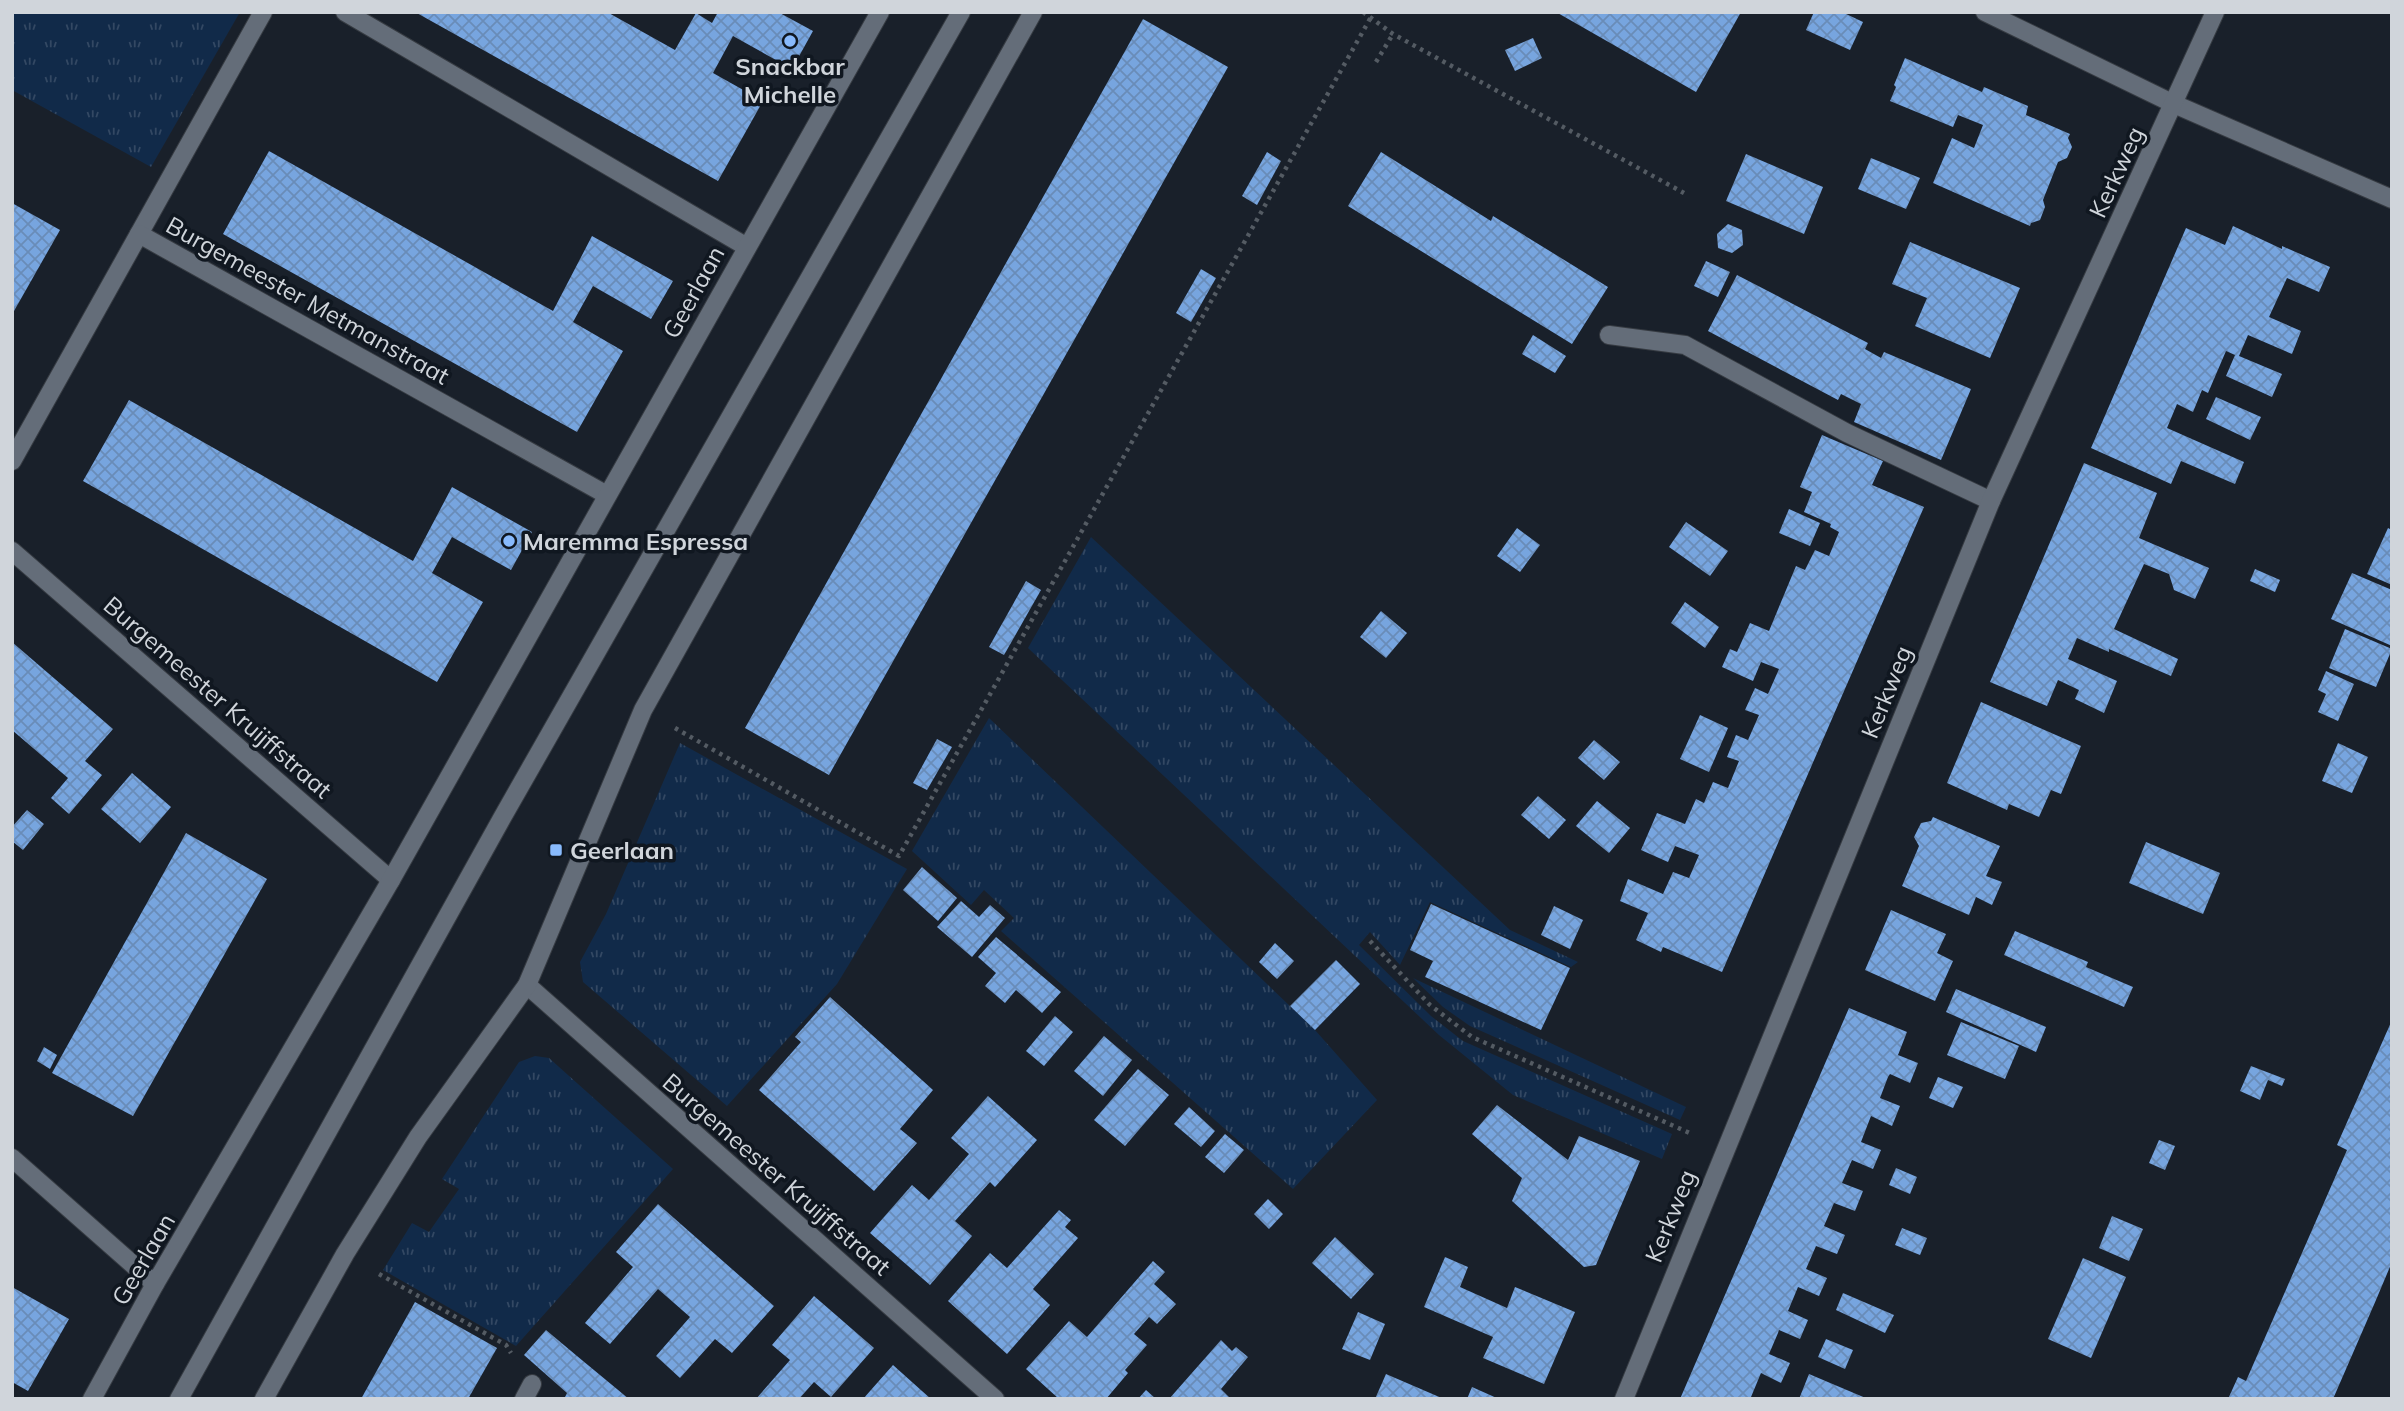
<svg xmlns="http://www.w3.org/2000/svg" width="2404" height="1411" viewBox="0 0 2404 1411" font-family="Mulish,sans-serif">
	<style>
		.grass { fill: url(#grass-tufts) }
		.building { fill: url(#building-cross-hatch) }
		.lines { fill: none; stroke-linecap: round; stroke-linejoin: round }
		.lane-casing { stroke: #363b42; stroke-width: 20 }
		.street-casing { stroke: #363b42; stroke-width: 20 }
		.secondary-casing { stroke: #363b42; stroke-width: 20 }
		.path { stroke: #545b63; stroke-width: 4.5; stroke-dasharray: 3.5 5; stroke-linecap: butt }
		.lane { stroke: #646d79; stroke-width: 18 }
		.street { stroke: #646d79; stroke-width: 18 }
		.secondary { stroke: #646d79; stroke-width: 18 }
		.poi-dot { fill: #88bafc; stroke: #101720; stroke-width: 2.5 }
		.labels { text-anchor: middle; dominant-baseline: central; stroke-width: 7; stroke-linejoin: round; paint-order: stroke }
		.poi-label { font-size: 24px; font-weight: bold; fill: #d0d5db; stroke: #101720; text-anchor: start }
		.street-label { font-size: 24px; fill: #d0d5db; stroke: #101720 }
	</style>
	<defs>
		<pattern id="grass-tufts" width="24" height="20" patternUnits="userSpaceOnUse" patternTransform="scale(1.75)"><rect width="24" height="20" fill="#112a49"/><path d="M3 7l-1-3M5 7V3M7 7l1-3M15 17l-1-3M17 17v-4M19 17l1-3" fill="none" stroke="#334863"/></pattern>
		<pattern id="building-cross-hatch" width="8" height="8" patternUnits="userSpaceOnUse" patternTransform="scale(1.75)"><rect width="8" height="8" fill="#77a5df"/><path d="M0 0l8 8M0 8l8-8" fill="none" stroke="#698cb8"/></pattern>
	</defs>
	<rect width="100%" height="100%" fill="#19202a"/>
	<g class="grass">
		<path d="M 12,12 L 240,12 L 151,167 L 12,90 Z"/>
		<path d="M 1091,537 L 1510,930 L 1578,962 L 1571,967 L 1430,902 L 1400,965 L 1370,932 L 1359,945 L 1431,1016 L 1463,1041 L 1672,1134 L 1662,1159 L 1513,1095 L 1439,1035 L 1028,648 Z"/>
		<path d="M 989,718 L 1315,1030 L 1377,1100 L 1293,1189 L 1001,931 L 1014,918 L 984,890 L 971,905 L 912,851 Z"/>
		<path d="M 680,743 L 907,869 L 837,984 L 727,1106 L 583,982 L 580,962 L 606,914 Z"/>
		<path d="M 1413,978 L 1686,1107 L 1680,1120 L 1470,1026 L 1443,1007 Z"/>
		<path d="M 535,1056 L 549,1058 L 673,1169 L 516,1346 L 383,1270 L 412,1223 L 429,1232 L 459,1189 L 442,1179 L 519,1062 Z"/>
	</g>
	<g class="building">
		<path d="M 415,12 L 607,12 L 675,50 L 696,13 L 712,23 L 718,12 L 778,12 L 813,31 L 792,69 L 733,36 L 713,73 L 763,101 L 718,181 Z"/>
		<path d="M 1556,12 L 1741,12 L 1696,92 Z"/>
		<path d="M 1814,12 L 1842,12 L 1863,22 L 1850,50 L 1806,30 Z"/>
		<path d="M 1143,19 L 1228,67 L 829,775 L 745,728 Z"/>
		<path d="M 1533,38 L 1542,58 L 1515,71 L 1505,50 Z"/>
		<path d="M 1905,58 L 1982,92 L 1984,87 L 2028,106 L 2026,115 L 2070,134 L 2068,138 L 2072,147 L 2067,158 L 2058,162 L 2043,200 L 2045,207 L 2040,220 L 2031,223 L 2030,226 L 1933,183 L 1952,138 L 1974,148 L 1983,125 L 1958,115 L 1953,127 L 1890,101 L 1896,87 L 1894,85 Z"/>
		<path d="M 269,151 L 553,311 L 592,236 L 673,281 L 651,319 L 593,286 L 573,322 L 623,351 L 577,432 L 223,234 Z"/>
		<path d="M 1267,152 L 1281,161 L 1257,205 L 1242,196 Z"/>
		<path d="M 1381,152 L 1491,221 L 1493,216 L 1608,287 L 1572,344 L 1348,206 Z"/>
		<path d="M 1746,154 L 1823,187 L 1804,234 L 1726,201 Z"/>
		<path d="M 1871,158 L 1920,178 L 1906,209 L 1858,189 Z"/>
		<path d="M 12,203 L 60,230 L 14,311 L 12,310 Z"/>
		<path d="M 1728,224 L 1742,230 L 1743,245 L 1732,253 L 1718,248 L 1717,234 Z"/>
		<path d="M 2233,226 L 2282,249 L 2282,246 L 2330,267 L 2319,292 L 2287,278 L 2269,317 L 2301,331 L 2292,354 L 2248,335 L 2239,356 L 2282,374 L 2272,397 L 2226,376 L 2235,355 L 2226,351 L 2208,393 L 2202,390 L 2193,412 L 2177,404 L 2167,428 L 2244,462 L 2235,484 L 2181,461 L 2171,484 L 2091,448 L 2186,228 L 2225,245 Z"/>
		<path d="M 1910,242 L 2020,288 L 1990,358 L 1915,326 L 1927,298 L 1892,284 Z"/>
		<path d="M 1706,261 L 1730,272 L 1718,297 L 1694,286 Z"/>
		<path d="M 1201,269 L 1216,278 L 1191,322 L 1176,313 Z"/>
		<path d="M 1737,275 L 1868,343 L 1865,349 L 1881,358 L 1884,352 L 1971,389 L 1941,460 L 1854,422 L 1861,404 L 1841,394 L 1838,400 L 1708,331 Z"/>
		<path d="M 1533,335 L 1566,356 L 1555,373 L 1522,354 Z"/>
		<path d="M 2216,397 L 2261,417 L 2250,440 L 2206,419 Z"/>
		<path d="M 129,400 L 413,561 L 452,487 L 532,532 L 511,570 L 452,537 L 432,573 L 483,602 L 437,682 L 83,481 Z"/>
		<path d="M 1822,435 L 1883,461 L 1872,485 L 1924,507 L 1722,972 L 1663,947 L 1661,952 L 1636,940 L 1648,913 L 1620,901 L 1628,879 L 1663,894 L 1673,872 L 1689,878 L 1699,855 L 1675,846 L 1668,862 L 1641,850 L 1657,813 L 1685,824 L 1696,799 L 1704,803 L 1713,782 L 1728,788 L 1739,761 L 1727,757 L 1736,735 L 1748,740 L 1759,715 L 1745,710 L 1755,688 L 1768,694 L 1779,669 L 1761,662 L 1753,681 L 1722,667 L 1730,649 L 1737,652 L 1750,623 L 1769,631 L 1796,566 L 1805,570 L 1815,550 L 1829,556 L 1839,532 L 1830,527 L 1831,524 L 1804,512 L 1812,492 L 1800,487 Z"/>
		<path d="M 2084,463 L 2157,493 L 2139,538 L 2209,568 L 2195,599 L 2174,590 L 2169,574 L 2144,564 L 2114,629 L 2178,659 L 2171,676 L 2109,649 L 2109,652 L 2077,638 L 2068,659 L 2117,681 L 2104,713 L 2075,699 L 2079,690 L 2058,680 L 2047,706 L 1990,682 Z"/>
		<path d="M 1789,509 L 1820,523 L 1810,546 L 1779,533 Z"/>
		<path d="M 1686,522 L 1728,551 L 1710,576 L 1669,547 Z"/>
		<path d="M 1517,528 L 1540,545 L 1520,572 L 1497,556 Z"/>
		<path d="M 2388,528 L 2392,530 L 2392,585 L 2367,574 Z"/>
		<path d="M 2255,569 L 2280,580 L 2275,592 L 2250,581 Z"/>
		<path d="M 2352,573 L 2392,590 L 2392,646 L 2331,619 Z"/>
		<path d="M 1026,581 L 1041,590 L 1004,655 L 989,647 Z"/>
		<path d="M 1685,602 L 1719,627 L 1705,648 L 1671,623 Z"/>
		<path d="M 1381,611 L 1407,633 L 1386,658 L 1360,637 Z"/>
		<path d="M 2345,629 L 2392,649 L 2376,687 L 2329,668 Z"/>
		<path d="M 12,642 L 113,729 L 85,761 L 102,775 L 69,814 L 51,798 L 68,778 L 12,730 Z"/>
		<path d="M 2326,671 L 2354,684 L 2338,721 L 2318,712 L 2326,694 L 2318,690 Z"/>
		<path d="M 1981,702 L 2081,746 L 2061,794 L 2051,790 L 2039,817 L 2009,804 L 2007,810 L 1947,783 Z"/>
		<path d="M 1700,715 L 1728,728 L 1709,772 L 1680,759 Z"/>
		<path d="M 937,739 L 952,747 L 927,790 L 913,783 Z"/>
		<path d="M 1594,740 L 1620,762 L 1604,780 L 1578,758 Z"/>
		<path d="M 2338,743 L 2368,757 L 2352,793 L 2322,781 Z"/>
		<path d="M 132,773 L 171,807 L 140,843 L 101,809 Z"/>
		<path d="M 1538,796 L 1566,820 L 1549,839 L 1521,815 Z"/>
		<path d="M 1597,801 L 1630,828 L 1609,853 L 1576,826 Z"/>
		<path d="M 27,810 L 44,824 L 23,850 L 12,841 L 12,827 Z"/>
		<path d="M 1933,817 L 2000,846 L 1986,876 L 2002,882 L 1992,905 L 1976,897 L 1969,915 L 1902,886 L 1919,846 L 1914,837 L 1921,823 L 1931,821 Z"/>
		<path d="M 186,833 L 267,879 L 133,1116 L 52,1073 Z"/>
		<path d="M 2146,842 L 2220,873 L 2203,914 L 2129,883 Z"/>
		<path d="M 922,867 L 957,898 L 938,921 L 903,890 Z"/>
		<path d="M 961,901 L 979,917 L 990,905 L 1005,918 L 972,957 L 937,927 Z"/>
		<path d="M 1431,904 L 1570,968 L 1541,1030 L 1425,977 L 1433,961 L 1410,950 Z"/>
		<path d="M 1554,906 L 1583,920 L 1570,949 L 1541,935 Z"/>
		<path d="M 1891,910 L 1946,934 L 1937,953 L 1953,961 L 1935,1001 L 1865,970 Z"/>
		<path d="M 2015,931 L 2088,962 L 2086,967 L 2133,987 L 2124,1007 L 2004,955 Z"/>
		<path d="M 996,937 L 1061,992 L 1042,1013 L 1016,990 L 1005,1003 L 985,986 L 996,973 L 978,957 Z"/>
		<path d="M 1275,943 L 1294,961 L 1277,979 L 1259,962 Z"/>
		<path d="M 1336,960 L 1360,984 L 1315,1030 L 1290,1006 Z"/>
		<path d="M 1956,989 L 2046,1027 L 2036,1052 L 1946,1012 Z"/>
		<path d="M 830,997 L 933,1090 L 900,1129 L 917,1143 L 874,1191 L 759,1090 L 801,1042 L 795,1037 Z"/>
		<path d="M 1849,1008 L 1907,1032 L 1898,1055 L 1918,1063 L 1910,1083 L 1890,1074 L 1888,1077 L 1880,1098 L 1900,1106 L 1892,1126 L 1871,1116 L 1861,1142 L 1881,1150 L 1873,1169 L 1852,1160 L 1842,1183 L 1863,1191 L 1855,1211 L 1834,1203 L 1824,1226 L 1845,1235 L 1837,1254 L 1816,1246 L 1806,1269 L 1827,1278 L 1819,1296 L 1798,1287 L 1788,1311 L 1808,1320 L 1800,1339 L 1779,1330 L 1778,1333 L 1769,1354 L 1790,1363 L 1781,1383 L 1761,1373 L 1751,1397 L 1756,1399 L 1680,1399 Z"/>
		<path d="M 1055,1016 L 1073,1032 L 1044,1066 L 1026,1051 Z"/>
		<path d="M 2392,1020 L 2392,1262 L 2376,1300 L 2333,1399 L 2228,1399 L 2238,1377 L 2246,1381 L 2347,1150 L 2337,1145 Z"/>
		<path d="M 1961,1022 L 2019,1046 L 2005,1079 L 1947,1055 Z"/>
		<path d="M 1104,1036 L 1132,1060 L 1103,1096 L 1074,1071 Z"/>
		<path d="M 44,1047 L 57,1055 L 50,1069 L 37,1061 Z"/>
		<path d="M 2251,1066 L 2285,1079 L 2282,1086 L 2268,1080 L 2260,1100 L 2240,1091 Z"/>
		<path d="M 1138,1069 L 1169,1095 L 1125,1146 L 1094,1120 Z"/>
		<path d="M 1938,1077 L 1963,1087 L 1953,1108 L 1929,1098 Z"/>
		<path d="M 988,1096 L 1037,1140 L 995,1187 L 990,1182 L 955,1221 L 972,1236 L 930,1285 L 870,1233 L 912,1185 L 929,1200 L 969,1154 L 951,1138 Z"/>
		<path d="M 1497,1105 L 1568,1160 L 1579,1136 L 1640,1161 L 1596,1265 L 1584,1267 L 1512,1201 L 1522,1178 L 1472,1134 Z"/>
		<path d="M 1189,1107 L 1215,1131 L 1201,1147 L 1174,1124 Z"/>
		<path d="M 1225,1134 L 1244,1150 L 1224,1173 L 1205,1157 Z"/>
		<path d="M 2159,1140 L 2175,1146 L 2165,1170 L 2149,1163 Z"/>
		<path d="M 1896,1168 L 1917,1177 L 1910,1194 L 1889,1185 Z"/>
		<path d="M 1268,1199 L 1283,1214 L 1269,1229 L 1254,1214 Z"/>
		<path d="M 658,1204 L 774,1306 L 732,1353 L 715,1339 L 680,1378 L 656,1356 L 690,1317 L 658,1289 L 610,1344 L 585,1323 L 633,1267 L 616,1252 Z"/>
		<path d="M 1059,1210 L 1071,1220 L 1065,1227 L 1078,1238 L 1033,1289 L 1050,1305 L 1007,1354 L 948,1301 L 990,1253 L 1007,1268 Z"/>
		<path d="M 2112,1216 L 2143,1229 L 2129,1261 L 2099,1248 Z"/>
		<path d="M 1902,1228 L 1927,1238 L 1920,1255 L 1895,1245 Z"/>
		<path d="M 1335,1237 L 1374,1274 L 1351,1299 L 1312,1263 Z"/>
		<path d="M 1445,1257 L 1468,1267 L 1460,1287 L 1507,1308 L 1515,1287 L 1575,1312 L 1544,1384 L 1483,1358 L 1493,1337 L 1424,1307 Z"/>
		<path d="M 2083,1258 L 2126,1277 L 2091,1358 L 2048,1339 Z"/>
		<path d="M 1153,1261 L 1165,1272 L 1154,1284 L 1176,1304 L 1157,1324 L 1149,1317 L 1134,1334 L 1147,1345 L 1125,1370 L 1128,1373 L 1106,1399 L 1059,1399 L 1026,1369 L 1069,1321 L 1087,1337 Z"/>
		<path d="M 12,1287 L 69,1319 L 28,1391 L 12,1382 Z"/>
		<path d="M 1843,1293 L 1894,1315 L 1885,1333 L 1836,1310 Z"/>
		<path d="M 814,1296 L 874,1348 L 831,1397 L 814,1382 L 799,1399 L 756,1399 L 790,1360 L 772,1345 Z"/>
		<path d="M 415,1302 L 497,1348 L 468,1399 L 361,1399 Z"/>
		<path d="M 1358,1312 L 1385,1324 L 1370,1360 L 1342,1349 Z"/>
		<path d="M 546,1330 L 577,1356 L 629,1399 L 564,1399 L 567,1393 L 524,1355 Z"/>
		<path d="M 1826,1339 L 1853,1350 L 1845,1369 L 1818,1357 Z"/>
		<path d="M 1221,1340 L 1232,1351 L 1236,1347 L 1248,1357 L 1221,1389 L 1231,1399 L 1169,1399 Z"/>
		<path d="M 893,1365 L 922,1391 L 931,1399 L 863,1399 Z"/>
		<path d="M 1386,1374 L 1444,1399 L 1375,1399 Z"/>
		<path d="M 1809,1374 L 1868,1399 L 1799,1399 Z"/>
		<path d="M 1472,1387 L 1499,1399 L 1467,1399 Z"/>
		<path d="M 1146,1390 L 1156,1399 L 1138,1399 Z"/>
	</g>
	<g class="lines">
		<defs>
			<g id="lane">
				<path d="M 1609,335 L 1685,345 L 1847,433 L 1991,501"/>
				<path d="M 524,1399 L 532,1384"/>
			</g>
			<g id="street">
				<path d="M 345,12 L 747,247"/>
				<path d="M 1985,12 L 2174,104 L 2392,199"/>
				<path d="M 139,234 L 263,12"/>
				<path d="M 12,461 L 139,234 L 607,495"/>
				<path d="M 12,551 L 391,880"/>
				<path d="M 527,985 L 995,1399"/>
				<path d="M 12,1158 L 155,1284"/>
				<path d="M 92,1399 L 155,1284 L 391,880 L 880,12"/>
				<path d="M 264,1399 L 345,1254 L 418,1137 L 527,985 L 643,710 L 1033,12"/>
				<path d="M 1624,1399 L 1991,501 L 2215,12"/>
			</g>
			<path id="secondary" d="M 179,1399 L 502,818 L 961,12"/>
		</defs>
		<use href="#lane" class="lane-casing"/>
		<use href="#street" class="street-casing"/>
		<use href="#secondary" class="secondary-casing"/>
		<g class="path">
			<path d="M 1363,12 L 1393,34 L 1684,193"/>
			<path d="M 1376,62 L 1393,34"/>
			<path d="M 675,728 L 899,856 L 1371,17"/>
			<path d="M 1370,941 L 1430,1005 L 1472,1037 L 1692,1134"/>
			<path d="M 379,1274 L 506,1345 L 511,1353"/>
		</g>
		<use href="#lane" class="lane"/>
		<use href="#street" class="street"/>
		<use href="#secondary" class="secondary"/>
	</g>
	<g class="poi-dot">
		<circle cx="790" cy="41" r="7"/>
		<circle cx="509" cy="541" r="7"/>
		<rect x="549" y="843" width="14" height="14" rx="3.5"/>
	</g>
	<g class="labels">
		<g class="poi-label">
			<text x="790" y="66" text-anchor="middle">Snackbar<tspan x="790" dy="28">Michelle</tspan></text>
			<text x="523" y="541">Maremma Espressa</text>
			<text x="570" y="850">Geerlaan</text>
		</g>
		<g class="street-label">
			<text transform="translate(2116 172) rotate(-65)">Kerkweg</text>
			<text transform="translate(693 292) rotate(-61)">Geerlaan</text>
			<text transform="translate(308 300) rotate(29)">Burgemeester Metmanstraat</text>
			<text transform="translate(1886 692) rotate(-68)">Kerkweg</text>
			<text transform="translate(218 697) rotate(41)">Burgemeester Kruijffstraat</text>
			<text transform="translate(777 1174) rotate(41)">Burgemeester Kruijffstraat</text>
			<text transform="translate(1670 1216) rotate(-68)">Kerkweg</text>
			<text transform="translate(143 1259) rotate(-60)">Geerlaan</text>
		</g>
	</g>
	<rect width="2404" height="1411" fill="none" stroke="#d0d5db" stroke-width="28"/>
</svg>
